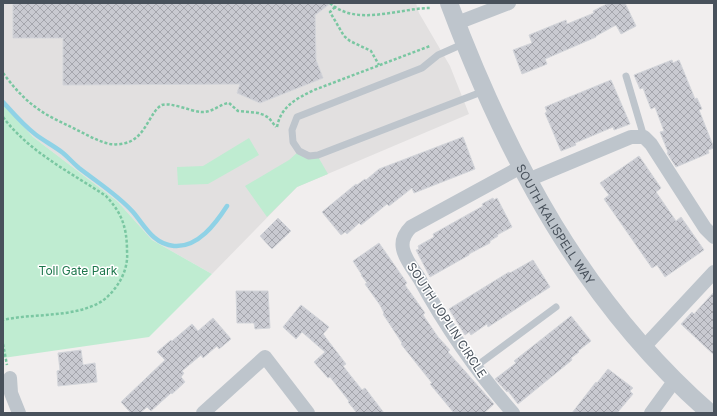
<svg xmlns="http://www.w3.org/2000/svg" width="717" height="416" viewBox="0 0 717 416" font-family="Inter,sans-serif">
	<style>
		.education { fill: #e2e0e0 }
		.green { fill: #bfecd1 }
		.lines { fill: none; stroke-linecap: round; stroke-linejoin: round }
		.stream { stroke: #8fd2e6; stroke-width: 4.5 }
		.building { fill: url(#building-cross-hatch); stroke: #d3d5da }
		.path { stroke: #7ac7a2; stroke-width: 2.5; stroke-dasharray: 3 2; stroke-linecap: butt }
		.service { stroke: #bec5cc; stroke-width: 7 }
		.minor { stroke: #bec5cc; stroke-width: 14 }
		.tertiary { stroke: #bec5cc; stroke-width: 18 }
		.labels { text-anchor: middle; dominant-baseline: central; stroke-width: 3; stroke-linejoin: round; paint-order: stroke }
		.street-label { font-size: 12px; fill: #48515b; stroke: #fff }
		.park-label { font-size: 12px; fill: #1d774c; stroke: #fff }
	</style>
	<defs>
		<pattern id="building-cross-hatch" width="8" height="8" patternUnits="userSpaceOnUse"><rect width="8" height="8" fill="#c9cad1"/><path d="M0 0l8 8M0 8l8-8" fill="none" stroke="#a5a6ad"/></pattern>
	</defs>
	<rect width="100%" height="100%" fill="#f1eeee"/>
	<path class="education" d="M 3,3 L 416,3 L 419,13 L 450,66 L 469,114 L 297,187 L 212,274 L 152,240 L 117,201 L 33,137 L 5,108 L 3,104 Z"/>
	<g class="green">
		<path d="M 3,104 L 33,137 L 117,201 L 152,240 L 212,274 L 149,337 L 3,358 Z"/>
		<path d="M 249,138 L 259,155 L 208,184 L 178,185 L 177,167 L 203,166 Z"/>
		<path d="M 299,151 L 317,155 L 328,174 L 297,187 L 267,217 L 245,186 L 289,160 Z"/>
	</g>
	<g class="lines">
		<path class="stream" d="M 3,102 C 13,113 23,125 35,134 C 44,141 54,146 63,153 C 69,158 73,163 79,168 C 97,182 118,195 133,212 C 145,226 153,244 174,246 C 198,248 216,223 227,206"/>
	</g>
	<g class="building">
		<path d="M 13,3 L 331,3 L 315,15 L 316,60 L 323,78 L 260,103 L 237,93 L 240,84 L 63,85 L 63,38 L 13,38 Z"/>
		<path d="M 609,3 L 625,3 L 636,26 L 621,34 L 616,25 L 596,36 L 596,37 L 545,59 L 547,64 L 522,74 L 513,50 L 532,43 L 529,35 L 566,20 L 567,24 L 594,13 L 593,11 Z"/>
		<path d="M 672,60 L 673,63 L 679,60 L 695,99 L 697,98 L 702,109 L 699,110 L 714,148 L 708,150 L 709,153 L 676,167 L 667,153 L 668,152 L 660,132 L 664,131 L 655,107 L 651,109 L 643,88 L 640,89 L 634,75 Z"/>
		<path d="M 611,80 L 630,124 L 614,130 L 613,127 L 575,143 L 576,145 L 561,151 L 545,113 L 547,112 L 545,107 Z"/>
		<path d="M 463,137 L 475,169 L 414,193 L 412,188 L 389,206 L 387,204 L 361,225 L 359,223 L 347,234 L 345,232 L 341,235 L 322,212 L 356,184 L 357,185 L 365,179 L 366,180 L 379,169 Z"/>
		<path d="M 639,156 L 661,188 L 656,192 L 676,221 L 681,217 L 704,250 L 665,277 L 657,265 L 652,268 L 604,199 L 609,195 L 600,183 Z"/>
		<path d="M 493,198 L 494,200 L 497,198 L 512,227 L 497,235 L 498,236 L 490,241 L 490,243 L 469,254 L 469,255 L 430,277 L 416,250 L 419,249 L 418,246 L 434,237 L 433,234 L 483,206 L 482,204 Z"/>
		<path d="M 278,218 L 291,231 L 272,249 L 260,236 Z"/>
		<path d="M 379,243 L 407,283 L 405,285 L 425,313 L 423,315 L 438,337 L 450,350 L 448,352 L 494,404 L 484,413 L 454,413 L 430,384 L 432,383 L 401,344 L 402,343 L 383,314 L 384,313 L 380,305 L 365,284 L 367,283 L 361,275 L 362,275 L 353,261 Z"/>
		<path d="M 533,260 L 550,287 L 488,327 L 487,324 L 471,335 L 469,332 L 465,335 L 449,309 L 509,272 L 510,273 Z"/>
		<path d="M 236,291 L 268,291 L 270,328 L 255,329 L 254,323 L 237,323 Z"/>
		<path d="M 714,292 L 714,355 L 681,324 L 692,312 L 694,314 Z"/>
		<path d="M 301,305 L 329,327 L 323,334 L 346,364 L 343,366 L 362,390 L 365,388 L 384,413 L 357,413 L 348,402 L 349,401 L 330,377 L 328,378 L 314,362 L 325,352 L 302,332 L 296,339 L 283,327 Z"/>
		<path d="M 571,316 L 591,341 L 578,351 L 579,352 L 571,358 L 572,360 L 518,404 L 508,391 L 507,392 L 495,379 L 516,363 L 514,361 Z"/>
		<path d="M 213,318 L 231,339 L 219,349 L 217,346 L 203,358 L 201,355 L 182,371 L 184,373 L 181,377 L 185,382 L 172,394 L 171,393 L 151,411 L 147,407 L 140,413 L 131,413 L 121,402 L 165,360 L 157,352 L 171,340 L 172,341 L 192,324 L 198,331 Z"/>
		<path d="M 81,350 L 83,365 L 95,363 L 97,382 L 58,386 L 57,371 L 60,370 L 58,353 Z"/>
		<path d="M 608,369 L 633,388 L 630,391 L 633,394 L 617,413 L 572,413 L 596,382 L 597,383 Z"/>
	</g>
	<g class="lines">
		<g class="path">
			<path d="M 330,3 C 356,27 400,8 430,8"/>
			<path d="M 335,7 L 330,12 L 344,36 L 350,41 L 371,51 L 379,65"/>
			<path d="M 3,73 C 12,85 22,97 34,106 C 45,115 59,121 71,127 C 84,133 96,141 110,144 C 117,145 125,144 131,141 C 147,133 151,110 162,105 C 171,102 190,111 201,112 C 212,113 220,104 229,103 L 238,111 L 258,113 L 264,115 L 269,118 L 276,127"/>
			<path d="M 3,117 C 29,152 70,172 106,196 C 122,213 127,228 127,251 C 128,262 125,272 120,281 C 115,289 108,298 99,303 C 70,318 34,313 3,320"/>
			<path d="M 277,127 C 281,106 296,99 314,90 L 430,46"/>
			<path d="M 3,344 L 7,365"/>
		</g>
		<g class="service">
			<path d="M 465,43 L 438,55 L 422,68 L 297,117 L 292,130 L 293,142 L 299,151 L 309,156 L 318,155 L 484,91"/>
			<path d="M 626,76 L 644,137"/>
			<path d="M 475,367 L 556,307"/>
		</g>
		<g class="minor">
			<path d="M 457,23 L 509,3"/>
			<path d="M 528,180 L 631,137 L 644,137 L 651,144 L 705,228 L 714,237"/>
			<path d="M 644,347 L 714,272"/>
			<path d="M 10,378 L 11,393 L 19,413"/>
			<path d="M 203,413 L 265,357 L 308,413"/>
			<path d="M 513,413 C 477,372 445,326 419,278 C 413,269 405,259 403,249 C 401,240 405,233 411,227 L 521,167"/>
			<path d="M 651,413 L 675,380"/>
		</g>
		<path class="tertiary" id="s1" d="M 449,3 C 507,158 584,303 710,413"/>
	</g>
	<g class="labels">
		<g class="street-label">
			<text stroke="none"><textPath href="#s1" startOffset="246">SOUTH KALISPELL WAY</textPath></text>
			<text transform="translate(447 320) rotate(57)">SOUTH JOPLIN CIRCLE</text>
		</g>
		<g class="park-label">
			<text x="78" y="270">Toll Gate Park</text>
		</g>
	</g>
	<rect width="717" height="416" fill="none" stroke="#48515b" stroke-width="8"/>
</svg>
